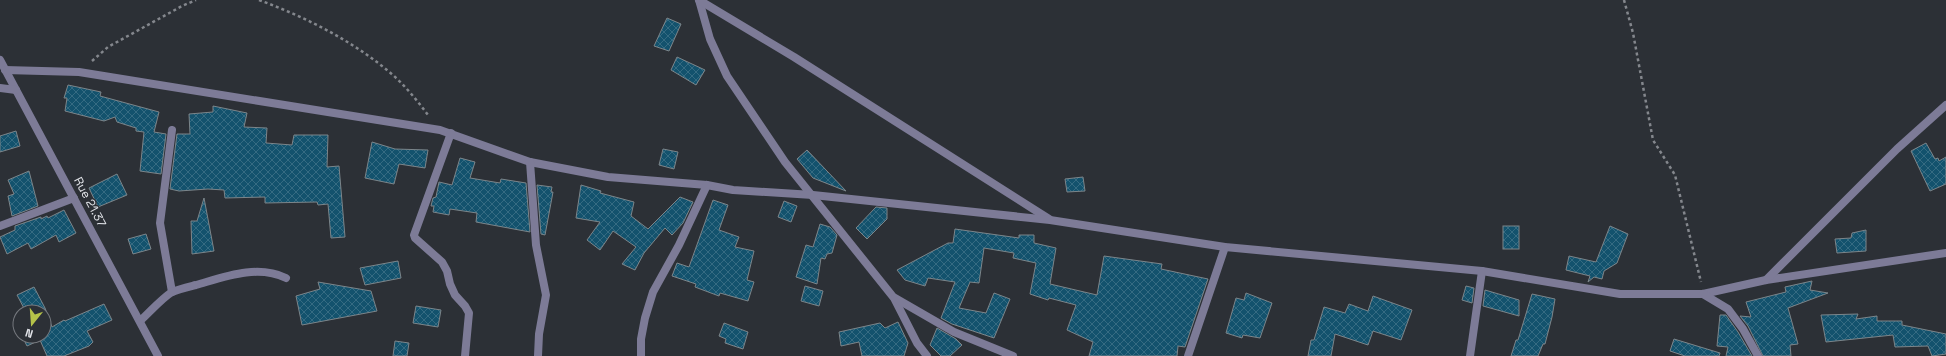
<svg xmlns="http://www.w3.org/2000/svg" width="1946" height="356" viewBox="0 0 1946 356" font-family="'Space Grotesk',sans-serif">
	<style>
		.building { fill: url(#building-cross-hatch); stroke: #7c858a }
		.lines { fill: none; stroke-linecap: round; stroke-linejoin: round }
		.path { stroke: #84878d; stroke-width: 2.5; stroke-dasharray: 3 3; stroke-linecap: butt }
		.minor { stroke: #7d7b97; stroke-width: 8 }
		.labels { text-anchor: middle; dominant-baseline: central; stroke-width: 3; stroke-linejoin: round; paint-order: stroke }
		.street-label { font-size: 12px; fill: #e2e4e9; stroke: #2c3036 }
	</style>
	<defs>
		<pattern id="building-cross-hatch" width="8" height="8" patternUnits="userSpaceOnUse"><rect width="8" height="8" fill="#13526d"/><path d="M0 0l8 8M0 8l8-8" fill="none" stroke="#356b82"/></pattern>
	</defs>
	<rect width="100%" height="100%" fill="#2c3036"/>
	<g class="building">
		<path d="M 667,18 L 681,24 L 669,51 L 654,46 Z"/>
		<path d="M 677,57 L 705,70 L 696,85 L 671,70 Z"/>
		<path d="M 68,85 L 101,92 L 100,96 L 159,112 L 154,132 L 166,134 L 161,174 L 140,171 L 144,132 L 136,131 L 136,128 L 117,122 L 115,117 L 104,121 L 65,111 L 67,98 L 64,98 Z"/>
		<path d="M 213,106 L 247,113 L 244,127 L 267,128 L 266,143 L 292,145 L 294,135 L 328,135 L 327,167 L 339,166 L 345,237 L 331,238 L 328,204 L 318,205 L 317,202 L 265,203 L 265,197 L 225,198 L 224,190 L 208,189 L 179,191 L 170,189 L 177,134 L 190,134 L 189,114 L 213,112 Z"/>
		<path d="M 16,131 L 20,146 L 0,152 L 0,136 Z"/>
		<path d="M 372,142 L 395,149 L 428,150 L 425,168 L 399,164 L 394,184 L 365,178 Z"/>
		<path d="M 1926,143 L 1935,159 L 1938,158 L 1939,161 L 1946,157 L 1946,184 L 1930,191 L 1911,151 Z"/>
		<path d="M 663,149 L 678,152 L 674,169 L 659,165 Z"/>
		<path d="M 807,150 L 846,191 L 813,178 L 797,159 Z"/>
		<path d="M 460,158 L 475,162 L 470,178 L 500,183 L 501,179 L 526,183 L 530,232 L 476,222 L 477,213 L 450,209 L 449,215 L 433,212 L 434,206 L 431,206 L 433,198 L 436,197 L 439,182 L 452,185 Z"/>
		<path d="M 29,171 L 38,206 L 12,216 L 8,196 L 14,194 L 8,180 Z"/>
		<path d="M 117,174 L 127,195 L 98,207 L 89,188 Z"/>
		<path d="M 1083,177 L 1085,191 L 1067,192 L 1065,179 Z"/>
		<path d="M 537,185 L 552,187 L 551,192 L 553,192 L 545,235 L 541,234 Z"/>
		<path d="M 581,185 L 601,191 L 600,193 L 634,202 L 631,216 L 648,229 L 680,197 L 693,202 L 683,223 L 672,235 L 665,228 L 644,253 L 635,270 L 622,264 L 636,247 L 613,231 L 600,250 L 587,240 L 600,222 L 576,218 Z"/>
		<path d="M 204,198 L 214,251 L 192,254 L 191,221 L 197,221 Z"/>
		<path d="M 713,200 L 728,205 L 719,230 L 739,237 L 735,247 L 754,251 L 747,280 L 754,282 L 748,301 L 720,293 L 719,296 L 695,287 L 696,284 L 672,276 L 677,263 L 689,267 Z"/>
		<path d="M 784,201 L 797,206 L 791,222 L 778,217 Z"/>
		<path d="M 876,207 L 887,208 L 887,219 L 867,239 L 856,228 Z"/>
		<path d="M 64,210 L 76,233 L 59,242 L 56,235 L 31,249 L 28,243 L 7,254 L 0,237 L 15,230 L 15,226 L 41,217 L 41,219 L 47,216 L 48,218 Z"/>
		<path d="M 820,224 L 830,227 L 837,235 L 832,253 L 827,254 L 825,259 L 821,258 L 817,284 L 796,277 L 806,245 L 813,247 Z"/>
		<rect x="1503" y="226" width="16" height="23"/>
		<path d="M 1610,226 L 1628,234 L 1617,263 L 1604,271 L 1602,279 L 1594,277 L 1588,282 L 1590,276 L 1566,270 L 1569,256 L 1596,262 Z"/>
		<path d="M 955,229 L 1019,238 L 1019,235 L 1034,235 L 1034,243 L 1056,248 L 1050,284 L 1097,295 L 1104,256 L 1162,264 L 1161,269 L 1208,279 L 1185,347 L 1178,346 L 1177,356 L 1089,356 L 1093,342 L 1067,330 L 1076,305 L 1049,298 L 1048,300 L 1030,294 L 1036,263 L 1013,258 L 1014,253 L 984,248 L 979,283 L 970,282 L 959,308 L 986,313 L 994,293 L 1010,299 L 994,338 L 952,324 L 941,318 L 955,282 L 928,278 L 925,286 L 905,280 L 897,270 L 948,243 L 953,243 Z"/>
		<path d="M 1866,230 L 1866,251 L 1837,253 L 1835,239 L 1851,238 L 1852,233 Z"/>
		<path d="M 146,234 L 151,249 L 133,254 L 128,239 Z"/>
		<path d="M 398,261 L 401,278 L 365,285 L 360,268 Z"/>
		<path d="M 1812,281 L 1810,290 L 1828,293 L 1788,308 L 1798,344 L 1790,345 L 1791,356 L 1763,356 L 1748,326 L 1740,316 L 1751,317 L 1746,302 L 1786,292 L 1785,287 Z"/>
		<path d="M 318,282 L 371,291 L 377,311 L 302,325 L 296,296 L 320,289 Z"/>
		<path d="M 805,286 L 823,291 L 819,306 L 801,301 Z"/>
		<path d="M 1466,286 L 1474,288 L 1472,303 L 1462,300 Z"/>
		<path d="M 34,287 L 45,308 L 52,327 L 64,320 L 65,321 L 104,304 L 112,320 L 87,331 L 93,342 L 89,346 L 64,356 L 47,356 L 40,340 L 27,346 L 22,336 L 44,336 L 44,312 L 26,312 L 17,295 Z"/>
		<path d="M 1485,290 L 1519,300 L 1519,316 L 1483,306 Z"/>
		<path d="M 1246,293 L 1272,303 L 1260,338 L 1243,335 L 1242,338 L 1226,333 L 1236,298 L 1244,300 Z"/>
		<path d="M 1532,294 L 1555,299 L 1552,317 L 1545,344 L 1543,344 L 1538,356 L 1511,356 L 1516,340 L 1518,340 Z"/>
		<path d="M 1373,296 L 1412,310 L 1401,340 L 1373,331 L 1368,345 L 1335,334 L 1331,356 L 1308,356 L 1311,340 L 1314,340 L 1324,307 L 1345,313 L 1349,304 L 1368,311 Z"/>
		<path d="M 416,306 L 441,310 L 438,327 L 413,323 Z"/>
		<path d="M 1858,314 L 1856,319 L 1877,316 L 1877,321 L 1902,321 L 1902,325 L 1946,334 L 1946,354 L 1932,356 L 1928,346 L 1895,347 L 1893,335 L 1826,342 L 1821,315 Z"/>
		<path d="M 1720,315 L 1726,315 L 1738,332 L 1752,356 L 1726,356 L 1728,347 L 1717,346 Z"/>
		<path d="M 898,322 L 908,343 L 904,356 L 862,356 L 859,342 L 841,346 L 839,332 L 880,323 L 885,328 Z"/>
		<path d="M 724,323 L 748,332 L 743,349 L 725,343 L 726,339 L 719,336 Z"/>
		<path d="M 937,328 L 956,339 L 962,345 L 950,356 L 941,356 L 930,345 Z"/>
		<path d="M 1674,339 L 1720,353 L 1719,356 L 1685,356 L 1670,351 Z"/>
		<path d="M 395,341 L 409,343 L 407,356 L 393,356 Z"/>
	</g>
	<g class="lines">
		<g class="path">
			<path d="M 259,0 C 305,17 349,39 387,70 C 403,83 416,99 428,115"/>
			<path d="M 1624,0 L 1633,33 L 1653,140 L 1675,175 L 1701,282"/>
			<path d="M 92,61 L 108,47 L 182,6 L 196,0"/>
		</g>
		<g class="minor">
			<path d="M 699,0 L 710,39 L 727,76 L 785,162 L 894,298 L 917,343 L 927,356"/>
			<path d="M 699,0 L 794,57 L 1049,219"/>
			<path d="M 0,60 L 158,356"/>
			<path d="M 5,70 L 79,72 L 440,130 L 530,162 L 608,177 L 707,185 L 733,190 L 813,195 L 1050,220 L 1225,247 L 1482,271 L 1620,294 L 1703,294 L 1766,280 L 1946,253"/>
			<path d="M 0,88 L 16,90"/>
			<path d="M 451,133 L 414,235 L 415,238 L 442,262 L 447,271 L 450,284 L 455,295 L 465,306 L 469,313 L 465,356"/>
			<path d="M 530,162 L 536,245 L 546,295 L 539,334 L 538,356"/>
			<path d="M 0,226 L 74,198"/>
			<path d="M 1766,280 L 1897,149 L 1946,105"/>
			<path d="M 172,292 L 160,223 L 172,130"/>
			<path d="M 1703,294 L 1728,309 L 1743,329 L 1758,356"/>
			<path d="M 895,298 L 954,332 L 1013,356"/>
			<path d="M 140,321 C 150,312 161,299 172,292 C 179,289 188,287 196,285 C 224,277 257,264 286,278"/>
			<path d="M 641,356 L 641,339 L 645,318 L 653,292 L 679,245 L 707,185"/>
			<path d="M 1188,356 L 1225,247"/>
			<path d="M 1470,356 L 1482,271"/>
		</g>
	</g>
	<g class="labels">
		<g class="street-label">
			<text transform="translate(90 202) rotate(62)">Rue 21.37</text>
		</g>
	</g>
	<g transform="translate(32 324) rotate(197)"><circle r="19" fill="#2c3036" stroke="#75787e"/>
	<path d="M0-3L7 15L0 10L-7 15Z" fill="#b5c249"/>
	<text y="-6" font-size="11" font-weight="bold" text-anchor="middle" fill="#e2e4e9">N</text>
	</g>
</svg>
